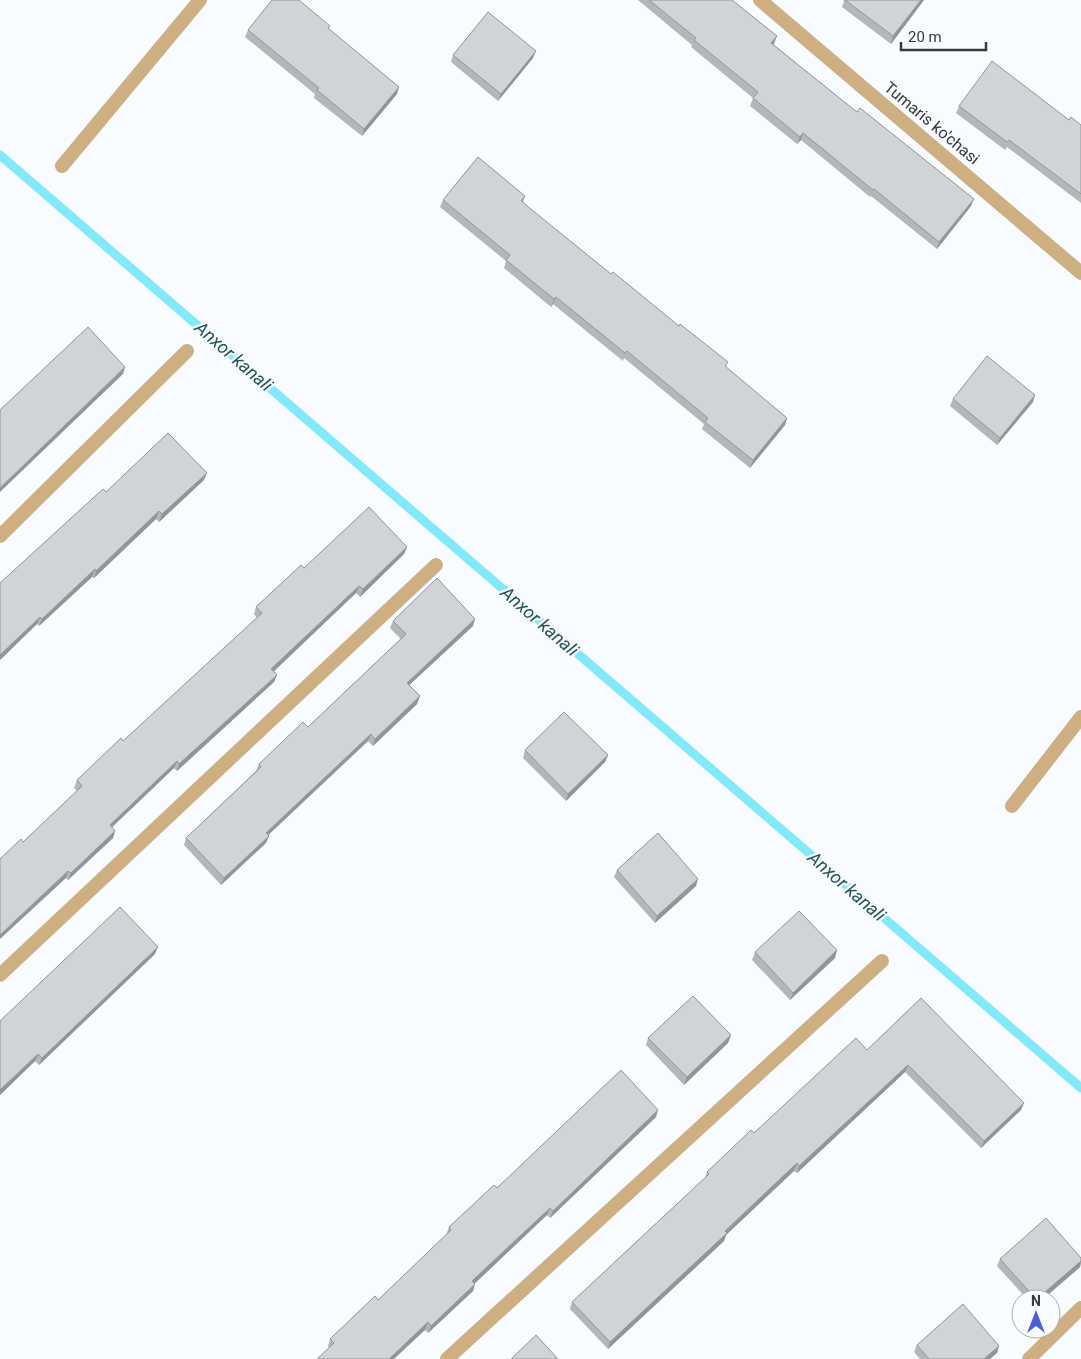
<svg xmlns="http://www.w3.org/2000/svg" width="1081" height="1359" viewBox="0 0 1081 1359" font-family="Roboto,sans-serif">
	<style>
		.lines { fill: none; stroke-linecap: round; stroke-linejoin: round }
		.stream { stroke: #83e9f9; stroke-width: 9 }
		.minor { stroke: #ceaf81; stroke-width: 14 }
		.wall { fill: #b3b6bb }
		.shaded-wall { fill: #929498 }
		.building { fill: #d0d4d9; stroke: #929498 }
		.labels { text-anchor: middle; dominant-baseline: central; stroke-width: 4.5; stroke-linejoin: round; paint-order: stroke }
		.street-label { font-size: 16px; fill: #38393b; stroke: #f8fbff }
		.water-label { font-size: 18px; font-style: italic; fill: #26545b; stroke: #f8fbff }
	</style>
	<rect width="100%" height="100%" fill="#f8fbff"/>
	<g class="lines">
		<path class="stream" d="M 0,155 L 1081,1088"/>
		<g class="minor">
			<path d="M 760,0 L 1081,273"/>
			<path d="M 62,166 L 200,0"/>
			<path d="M 0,536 L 187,351"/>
			<path d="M 1012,806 L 1081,717"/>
			<path d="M 0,975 L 436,565"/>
			<path d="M 447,1359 L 882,961"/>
			<path d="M 1029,1359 L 1081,1308"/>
		</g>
	</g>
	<g class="wall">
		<path d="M 638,0 L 732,0 L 774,44 L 773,44 L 971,206 L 937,249 L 871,196 L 870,197 L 801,140 L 797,144 L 750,106 L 753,98 L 691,47 L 692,45 Z"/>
		<path d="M 843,0 L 924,0 L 891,44 L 842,7 L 844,1 Z"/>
		<path d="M 329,29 L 397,94 L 362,136 L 314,98 L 315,94 L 245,37 L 248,30 Z"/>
		<path d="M 453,55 L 533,58 L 498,101 L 451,62 Z"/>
		<path d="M 959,106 L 1069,120 L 1081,125 L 1081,203 L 1007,147 L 1005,150 L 956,113 Z"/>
		<path d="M 525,196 L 523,203 L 787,418 L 785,425 L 750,468 L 702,429 L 704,424 L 624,358 L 623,361 L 553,304 L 551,307 L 504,268 L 506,261 L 440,207 L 443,200 Z"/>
		<path d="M 953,399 L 1033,402 L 997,445 L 950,406 Z"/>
		<path d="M 204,480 L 159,522 L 156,519 L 94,578 L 92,577 L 39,626 L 37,624 L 0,660 L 106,492 Z"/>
		<path d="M 407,547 L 404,554 L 360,597 L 356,593 L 274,671 L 277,675 L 274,682 L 177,771 L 174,768 L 112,827 L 113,838 L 68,880 L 23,842 L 77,791 L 74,788 L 77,780 L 123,741 L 257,618 L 254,614 L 256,607 L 304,568 Z"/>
		<path d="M 393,621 L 473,626 L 409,685 L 420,696 L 417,704 L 373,746 L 368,741 L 268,835 L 266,843 L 221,885 L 184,845 L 186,838 L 256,771 L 259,764 L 308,727 L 401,639 L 390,628 Z"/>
		<path d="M 525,750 L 608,755 L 605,762 L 566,801 L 523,758 Z"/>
		<path d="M 617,870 L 696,886 L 655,923 L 614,877 Z"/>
		<path d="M 755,952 L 835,958 L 790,1000 L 752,960 Z"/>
		<path d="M 155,954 L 39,1065 L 35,1061 L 0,1095 L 0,1021 Z"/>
		<path d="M 921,998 L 1021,1110 L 981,1148 L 905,1072 L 797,1173 L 794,1171 L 726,1235 L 724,1241 L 608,1349 L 570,1309 L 572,1302 L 705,1178 L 707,1172 L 754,1133 L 867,1050 Z"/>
		<path d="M 731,1035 L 728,1043 L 684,1085 L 646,1045 L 648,1038 Z"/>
		<path d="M 656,1117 L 550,1218 L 547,1215 L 475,1283 L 473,1291 L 428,1333 L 425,1330 L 329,1348 L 328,1346 L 330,1339 L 378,1300 L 446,1235 L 449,1227 L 497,1188 Z"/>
		<path d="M 1081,1258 L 1081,1263 L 1080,1267 L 1043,1299 L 1027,1299 L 997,1266 L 1000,1259 Z"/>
		<path d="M 917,1345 L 999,1346 L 997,1353 L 990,1359 L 920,1359 L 914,1352 Z"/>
	</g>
	<g class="shaded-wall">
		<path d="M 921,0 L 924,0 L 891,44 L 893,36 Z"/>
		<path d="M 777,36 L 774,44 L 769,50 L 771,43 Z"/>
		<path d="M 536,51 L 533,58 L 498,101 L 501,94 Z"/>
		<path d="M 399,87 L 397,94 L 362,136 L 364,129 Z"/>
		<path d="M 803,133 L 801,140 L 797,144 L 800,137 Z"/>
		<path d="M 974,199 L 971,206 L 937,249 L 939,242 Z"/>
		<path d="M 556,297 L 553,304 L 551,307 L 554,299 Z"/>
		<path d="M 125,367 L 123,374 L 0,492 L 0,488 Z"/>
		<path d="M 1035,395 L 1033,402 L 997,445 L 1000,438 Z"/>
		<path d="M 787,418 L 785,425 L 750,468 L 753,460 Z"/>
		<path d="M 207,473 L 204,480 L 159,522 L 162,514 Z"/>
		<path d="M 159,511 L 156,519 L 94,578 L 96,571 Z"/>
		<path d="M 407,547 L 404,554 L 360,597 L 363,589 Z"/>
		<path d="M 95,569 L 92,577 L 39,626 L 42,619 Z"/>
		<path d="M 359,586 L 356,593 L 269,676 L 271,669 Z"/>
		<path d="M 40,617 L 37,624 L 0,660 L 0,655 Z"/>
		<path d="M 475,619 L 473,626 L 404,690 L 407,683 Z"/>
		<path d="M 277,675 L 274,682 L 177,771 L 179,764 Z"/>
		<path d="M 420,696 L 417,704 L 373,746 L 375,739 Z"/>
		<path d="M 371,734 L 368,741 L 263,840 L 266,833 Z"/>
		<path d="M 608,755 L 605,762 L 566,801 L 568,794 Z"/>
		<path d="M 177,761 L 174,768 L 107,832 L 110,825 Z"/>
		<path d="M 115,831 L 113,838 L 68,880 L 71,873 Z"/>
		<path d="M 269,836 L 266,843 L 221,885 L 224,878 Z"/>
		<path d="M 68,871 L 66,878 L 0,939 L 0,935 Z"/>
		<path d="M 698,879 L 696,886 L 655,923 L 657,916 Z"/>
		<path d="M 158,947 L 155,954 L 39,1065 L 42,1058 Z"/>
		<path d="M 837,950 L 835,958 L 790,1000 L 793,993 Z"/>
		<path d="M 731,1035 L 728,1043 L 684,1085 L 687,1077 Z"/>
		<path d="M 38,1054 L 35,1061 L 0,1095 L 0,1090 Z"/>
		<path d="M 908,1065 L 905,1072 L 797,1173 L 799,1166 Z"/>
		<path d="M 1024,1103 L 1021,1110 L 981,1148 L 984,1141 Z"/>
		<path d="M 658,1110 L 656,1117 L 550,1218 L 553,1211 Z"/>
		<path d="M 797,1163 L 794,1171 L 726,1235 L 724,1241 L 608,1349 L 610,1342 Z"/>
		<path d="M 550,1208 L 547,1215 L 470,1288 L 472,1281 Z"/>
		<path d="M 1081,1261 L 1080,1267 L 1043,1299 L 1037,1299 Z"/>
		<path d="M 475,1284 L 473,1291 L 428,1333 L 431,1326 Z"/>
		<path d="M 428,1322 L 425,1330 L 394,1359 L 389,1359 Z"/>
		<path d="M 999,1346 L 997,1353 L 990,1359 L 984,1359 Z"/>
	</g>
	<g class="building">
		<path d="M 272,0 L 299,0 L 330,26 L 328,28 L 399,87 L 364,129 L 317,90 L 319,88 L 248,30 Z"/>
		<path d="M 649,0 L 732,0 L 777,36 L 771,43 L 857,112 L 860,108 L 974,199 L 939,242 L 874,189 L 873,190 L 803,133 L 800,137 L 753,98 L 758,92 L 694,40 L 696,38 Z"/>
		<path d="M 845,0 L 921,0 L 893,36 Z"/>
		<path d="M 488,12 L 536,51 L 501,94 L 453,55 Z"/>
		<path d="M 992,61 L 1069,120 L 1071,117 L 1081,125 L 1081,194 L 1009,140 L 1007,142 L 959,106 Z"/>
		<path d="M 478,157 L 525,196 L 521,201 L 611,274 L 613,272 L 679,326 L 680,324 L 728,362 L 725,366 L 787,418 L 753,460 L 705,422 L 708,418 L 627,351 L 625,353 L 556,297 L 554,299 L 506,260 L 510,255 L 443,200 Z"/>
		<path d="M 88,327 L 125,367 L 0,488 L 0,410 Z"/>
		<path d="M 987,356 L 1035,395 L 1000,438 L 953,399 Z"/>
		<path d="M 168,433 L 207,473 L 162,514 L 159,511 L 96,571 L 95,569 L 42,619 L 40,617 L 0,655 L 0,583 L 103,489 L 106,492 Z"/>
		<path d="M 369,507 L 407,547 L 363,589 L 359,586 L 271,669 L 277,675 L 179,764 L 177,761 L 110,825 L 115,831 L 71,873 L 68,871 L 0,935 L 0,859 L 21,839 L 23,842 L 82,786 L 77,780 L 121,738 L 123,741 L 262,613 L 256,607 L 301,565 L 304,568 Z"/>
		<path d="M 437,578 L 475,619 L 407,683 L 420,696 L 375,739 L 371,734 L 266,833 L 269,836 L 224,878 L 186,838 L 261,767 L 259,764 L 303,722 L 308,727 L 406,634 L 393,621 Z"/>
		<path d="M 564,712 L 608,755 L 568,794 L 525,750 Z"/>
		<path d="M 658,833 L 698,879 L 657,916 L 617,870 Z"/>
		<path d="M 120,907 L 158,947 L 42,1058 L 38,1054 L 0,1090 L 0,1021 Z"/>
		<path d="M 799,911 L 837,950 L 793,993 L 755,952 Z"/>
		<path d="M 693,996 L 731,1035 L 687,1077 L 648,1038 Z"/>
		<path d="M 921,998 L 1024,1103 L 984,1141 L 908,1065 L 799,1166 L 797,1163 L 725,1231 L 727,1233 L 610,1342 L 572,1302 L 709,1174 L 707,1172 L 751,1130 L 754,1133 L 856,1038 L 867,1050 Z"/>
		<path d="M 621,1070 L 658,1110 L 553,1211 L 550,1208 L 472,1281 L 475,1284 L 431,1326 L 428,1322 L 389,1359 L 317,1359 L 334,1343 L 330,1339 L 375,1296 L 378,1300 L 451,1230 L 449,1227 L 494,1185 L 497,1188 Z"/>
		<path d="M 1046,1218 L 1081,1258 L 1081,1261 L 1037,1299 L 1036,1299 L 1000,1259 Z"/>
		<path d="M 963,1304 L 999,1346 L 984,1359 L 929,1359 L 917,1345 Z"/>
		<path d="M 536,1335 L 558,1359 L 511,1359 Z"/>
	</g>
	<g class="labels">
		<g class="street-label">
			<text transform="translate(932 123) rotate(40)">Tumaris ko'chasi</text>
		</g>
		<g class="water-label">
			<text transform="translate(234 356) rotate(41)">Anxor kanali</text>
			<text transform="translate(540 621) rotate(41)">Anxor kanali</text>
			<text transform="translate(847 886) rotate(41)">Anxor kanali</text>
		</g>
	</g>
	<g transform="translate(1036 1314)"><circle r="24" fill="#f8fbff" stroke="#abadb1"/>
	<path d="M0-4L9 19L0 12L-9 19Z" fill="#4c60d5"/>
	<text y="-8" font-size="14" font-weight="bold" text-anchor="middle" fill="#38393b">N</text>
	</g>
	<path d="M901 42v8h85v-8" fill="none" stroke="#38393b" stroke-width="2.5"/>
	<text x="908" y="42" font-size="15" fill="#38393b" stroke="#f8fbff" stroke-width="4" paint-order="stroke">20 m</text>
</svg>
